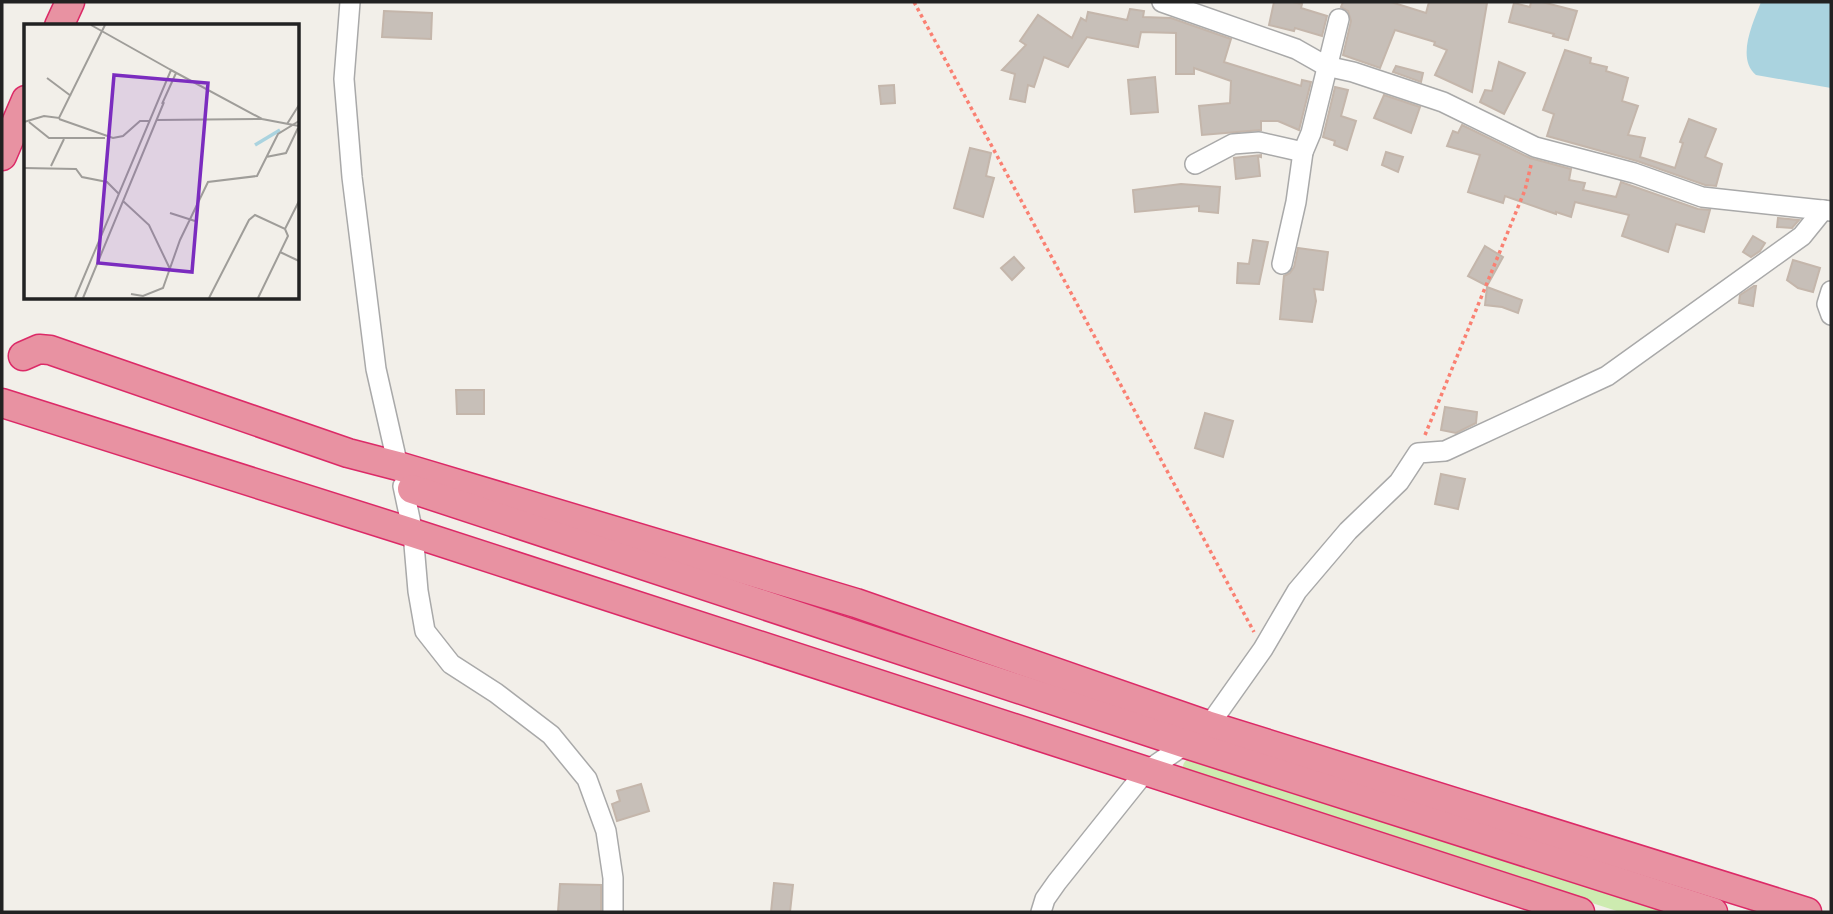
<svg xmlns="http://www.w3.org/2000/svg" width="1833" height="914" viewBox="0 0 1833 914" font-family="Montserrat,sans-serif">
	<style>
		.grass { fill: #cdebb0 }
		.water { fill: #aad3df }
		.building { fill: #c7bfb8; stroke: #c4b6ab; stroke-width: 2 }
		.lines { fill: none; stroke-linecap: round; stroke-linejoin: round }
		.minor-casing { stroke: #a9a9a9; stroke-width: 22 }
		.highway-casing { stroke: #dc2a67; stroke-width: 31 }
		.path { stroke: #fa8072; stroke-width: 3.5; stroke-dasharray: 3.5 3.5; stroke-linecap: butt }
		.minor { stroke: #fff; stroke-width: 19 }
		.highway { stroke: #e892a2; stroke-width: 28 }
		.inset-river { fill: none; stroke: #aad3df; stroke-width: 3.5 }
		.inset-road { fill: none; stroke: #9f9d99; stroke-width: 2 }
		.view { fill: #7b2cbf; fill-opacity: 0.15; stroke: #7b2cbf; stroke-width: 3.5 }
		.inset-edge { fill: none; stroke: #222; stroke-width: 3.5 }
	</style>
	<rect width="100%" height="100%" fill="#f2efe9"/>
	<path class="grass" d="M 1191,757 L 1678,912 L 1620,912 L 1183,772 C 1182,764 1184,761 1191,757 Z"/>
	<path class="water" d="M 1761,2 L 1831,2 L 1831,88 L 1756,75 C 1736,58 1753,23 1761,2 Z"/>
	<g class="building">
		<path d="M 1274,2 L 1292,2 L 1302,4 L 1301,8 L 1327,16 L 1322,36 L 1295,28 L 1294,31 L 1269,25 Z"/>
		<path d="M 1343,2 L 1391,2 L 1426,13 L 1429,2 L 1487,3 L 1472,92 L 1435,75 L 1447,50 L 1434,45 L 1435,42 L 1395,30 L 1380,68 L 1343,55 L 1351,21 L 1348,11 L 1341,7 Z"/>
		<path d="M 1531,2 L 1542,2 L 1577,11 L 1568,40 L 1553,36 L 1554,34 L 1509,22 L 1514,3 L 1530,7 Z"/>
		<path d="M 1130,9 L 1144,11 L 1143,17 L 1171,18 L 1231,39 L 1224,62 L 1301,86 L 1302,80 L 1311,82 L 1299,130 L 1278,121 L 1261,121 L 1261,130 L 1202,135 L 1199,106 L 1230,103 L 1231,81 L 1194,68 L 1194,74 L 1176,74 L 1176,33 L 1141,32 L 1138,47 L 1087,37 L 1068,67 L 1044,57 L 1034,87 L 1028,85 L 1025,102 L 1010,99 L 1015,74 L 1002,70 L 1026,45 L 1020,41 L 1038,15 L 1072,38 L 1081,18 L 1086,21 L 1088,12 L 1127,20 Z"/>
		<path d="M 384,11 L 432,13 L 431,39 L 382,37 Z"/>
		<path d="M 1565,50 L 1591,58 L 1590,63 L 1607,67 L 1606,71 L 1628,78 L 1622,101 L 1638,106 L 1628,135 L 1645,138 L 1640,157 L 1675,168 L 1683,143 L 1680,142 L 1689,119 L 1716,129 L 1705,157 L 1722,164 L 1716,186 L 1705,185 L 1637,161 L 1547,136 L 1554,114 L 1543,110 Z"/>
		<path d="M 1499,62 L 1525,73 L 1504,114 L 1480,102 L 1485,90 L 1492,91 Z"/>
		<path d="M 1396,66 L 1423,73 L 1421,82 L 1393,72 Z"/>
		<path d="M 1155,77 L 1158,112 L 1131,114 L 1128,80 Z"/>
		<path d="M 894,85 L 895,103 L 881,104 L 879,86 Z"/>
		<path d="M 1335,87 L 1348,90 L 1341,116 L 1356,121 L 1347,150 L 1334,145 L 1335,141 L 1323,137 Z"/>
		<path d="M 1384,95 L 1420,107 L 1411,133 L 1374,118 Z"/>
		<path d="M 1462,125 L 1530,158 L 1571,169 L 1569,180 L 1585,183 L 1583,190 L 1616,197 L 1621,182 L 1698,209 L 1710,210 L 1704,232 L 1676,224 L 1668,252 L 1622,236 L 1629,215 L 1575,202 L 1571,217 L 1556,212 L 1556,214 L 1505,196 L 1503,203 L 1468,192 L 1480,155 L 1447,146 L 1453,131 L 1458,133 Z"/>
		<path d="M 970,148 L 991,153 L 986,176 L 994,178 L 983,217 L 954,208 Z"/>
		<path d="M 1386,152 L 1403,157 L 1398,172 L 1382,165 Z"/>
		<path d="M 1261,155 L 1261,157 L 1258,156 L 1260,176 L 1236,179 L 1234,158 Z"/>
		<path d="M 1181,184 L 1220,187 L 1218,213 L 1199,211 L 1199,206 L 1135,212 L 1133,190 Z"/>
		<path d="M 1778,218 L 1799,220 L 1792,228 L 1777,227 Z"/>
		<path d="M 1753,236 L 1765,243 L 1760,251 L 1751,257 L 1743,252 Z"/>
		<path d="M 1253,240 L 1268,242 L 1259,284 L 1237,283 L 1238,263 L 1249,264 Z"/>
		<path d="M 1485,246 L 1503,257 L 1487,286 L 1468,276 Z"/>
		<path d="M 1298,248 L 1328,252 L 1323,290 L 1314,289 L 1316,301 L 1312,322 L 1280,319 L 1284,276 L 1290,273 L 1294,267 Z"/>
		<path d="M 1014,257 L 1024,268 L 1012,280 L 1001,268 Z"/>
		<path d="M 1793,260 L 1820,268 L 1813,292 L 1798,288 L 1787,280 Z"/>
		<path d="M 1754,286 L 1756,286 L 1753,306 L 1739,303 L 1740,295 Z"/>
		<path d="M 1487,287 L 1522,300 L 1518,313 L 1502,307 L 1485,305 Z"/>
		<path d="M 456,390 L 484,390 L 484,414 L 457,414 Z"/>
		<path d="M 1445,407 L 1477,412 L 1476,423 L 1456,433 L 1441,430 Z"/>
		<path d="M 1205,413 L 1233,421 L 1223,457 L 1195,448 Z"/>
		<path d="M 1441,474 L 1465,479 L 1458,509 L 1435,504 Z"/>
		<path d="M 641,784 L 649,811 L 617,821 L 612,804 L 620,801 L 617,791 Z"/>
		<path d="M 774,883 L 793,885 L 790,912 L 771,912 Z"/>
		<path d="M 560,884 L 601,885 L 601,912 L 558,912 Z"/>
	</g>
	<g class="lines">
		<defs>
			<g id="minor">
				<path d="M 350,2 L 344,79 L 352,177 L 376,369 L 398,466"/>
				<path d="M 1162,2 L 1296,49 L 1326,66 L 1353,72 L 1443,102 L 1535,147 L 1634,173 L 1702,197 L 1831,211"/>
				<path d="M 1195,164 L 1233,144 L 1259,142 L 1303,152"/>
				<path d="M 1282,264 L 1296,202 L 1303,152 L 1311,133 L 1339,19"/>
				<path d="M 1831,291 L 1827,304 L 1831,315"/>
				<path d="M 403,486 L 413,533 L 418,591 L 425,631 L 451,664 L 496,693 L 551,735 L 587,779 L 606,831 L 613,878 L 613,912"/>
				<path d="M 1041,912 L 1045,899 L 1057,882 L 1145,772 L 1186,744 L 1212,721 L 1263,649 L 1297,591 L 1348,531 L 1399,482 L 1418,453 L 1445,451 L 1607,376 L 1802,236 L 1823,210"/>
			</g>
			<g id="highway">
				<path d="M 59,26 L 70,2"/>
				<path d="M 2,156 L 26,100"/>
				<path d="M 23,356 L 39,349 L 50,350 L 348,453 L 398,466 L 856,603 L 1207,725 L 1807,912"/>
				<path d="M 2,403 L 413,533 L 1580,912"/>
				<path d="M 412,489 L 1186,744 L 1713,912"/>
			</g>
		</defs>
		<use href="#minor" class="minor-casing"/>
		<use href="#highway" class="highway-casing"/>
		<g class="path">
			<path d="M 914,2 L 1254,632"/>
			<path d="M 1425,435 L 1525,190 L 1531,165"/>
		</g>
		<use href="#minor" class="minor"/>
		<use href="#highway" class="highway"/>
	</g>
	<g transform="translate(24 24)">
		<rect width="275" height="275" fill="#f2efe9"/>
		<path class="inset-river" d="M 231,121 L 256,106"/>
		<path class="inset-road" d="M 67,1 L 147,46M 23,54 L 47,72M 138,80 L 152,49M 35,95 L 89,114 L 99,112 L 116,97 L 125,97M 133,96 L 238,95M 0,98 L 20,92 L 35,94 L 81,1M 5,98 L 25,114 L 81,114M 263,100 L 275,81M 242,133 L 262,129 L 274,104M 27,142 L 40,115M 0,144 L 52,145 L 58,153 L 83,158 L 95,170M 99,177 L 125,201 L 146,245M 146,189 L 171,197M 256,228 L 275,237M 107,270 L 119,272 L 139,264 L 156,216 L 184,158 L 233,152 L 254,110 L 275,97M 51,274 L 147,46 L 238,95 L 275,102M 59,274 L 140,78M 185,274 L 225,196 L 231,191 L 261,205 L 275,177M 234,274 L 264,212 L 261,205"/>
		<path class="view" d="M 90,51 L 184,59 L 168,248 L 74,239 Z"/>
		<rect width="275" height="275" class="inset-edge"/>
	</g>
	<rect width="1833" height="914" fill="none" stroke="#222222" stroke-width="7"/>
</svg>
